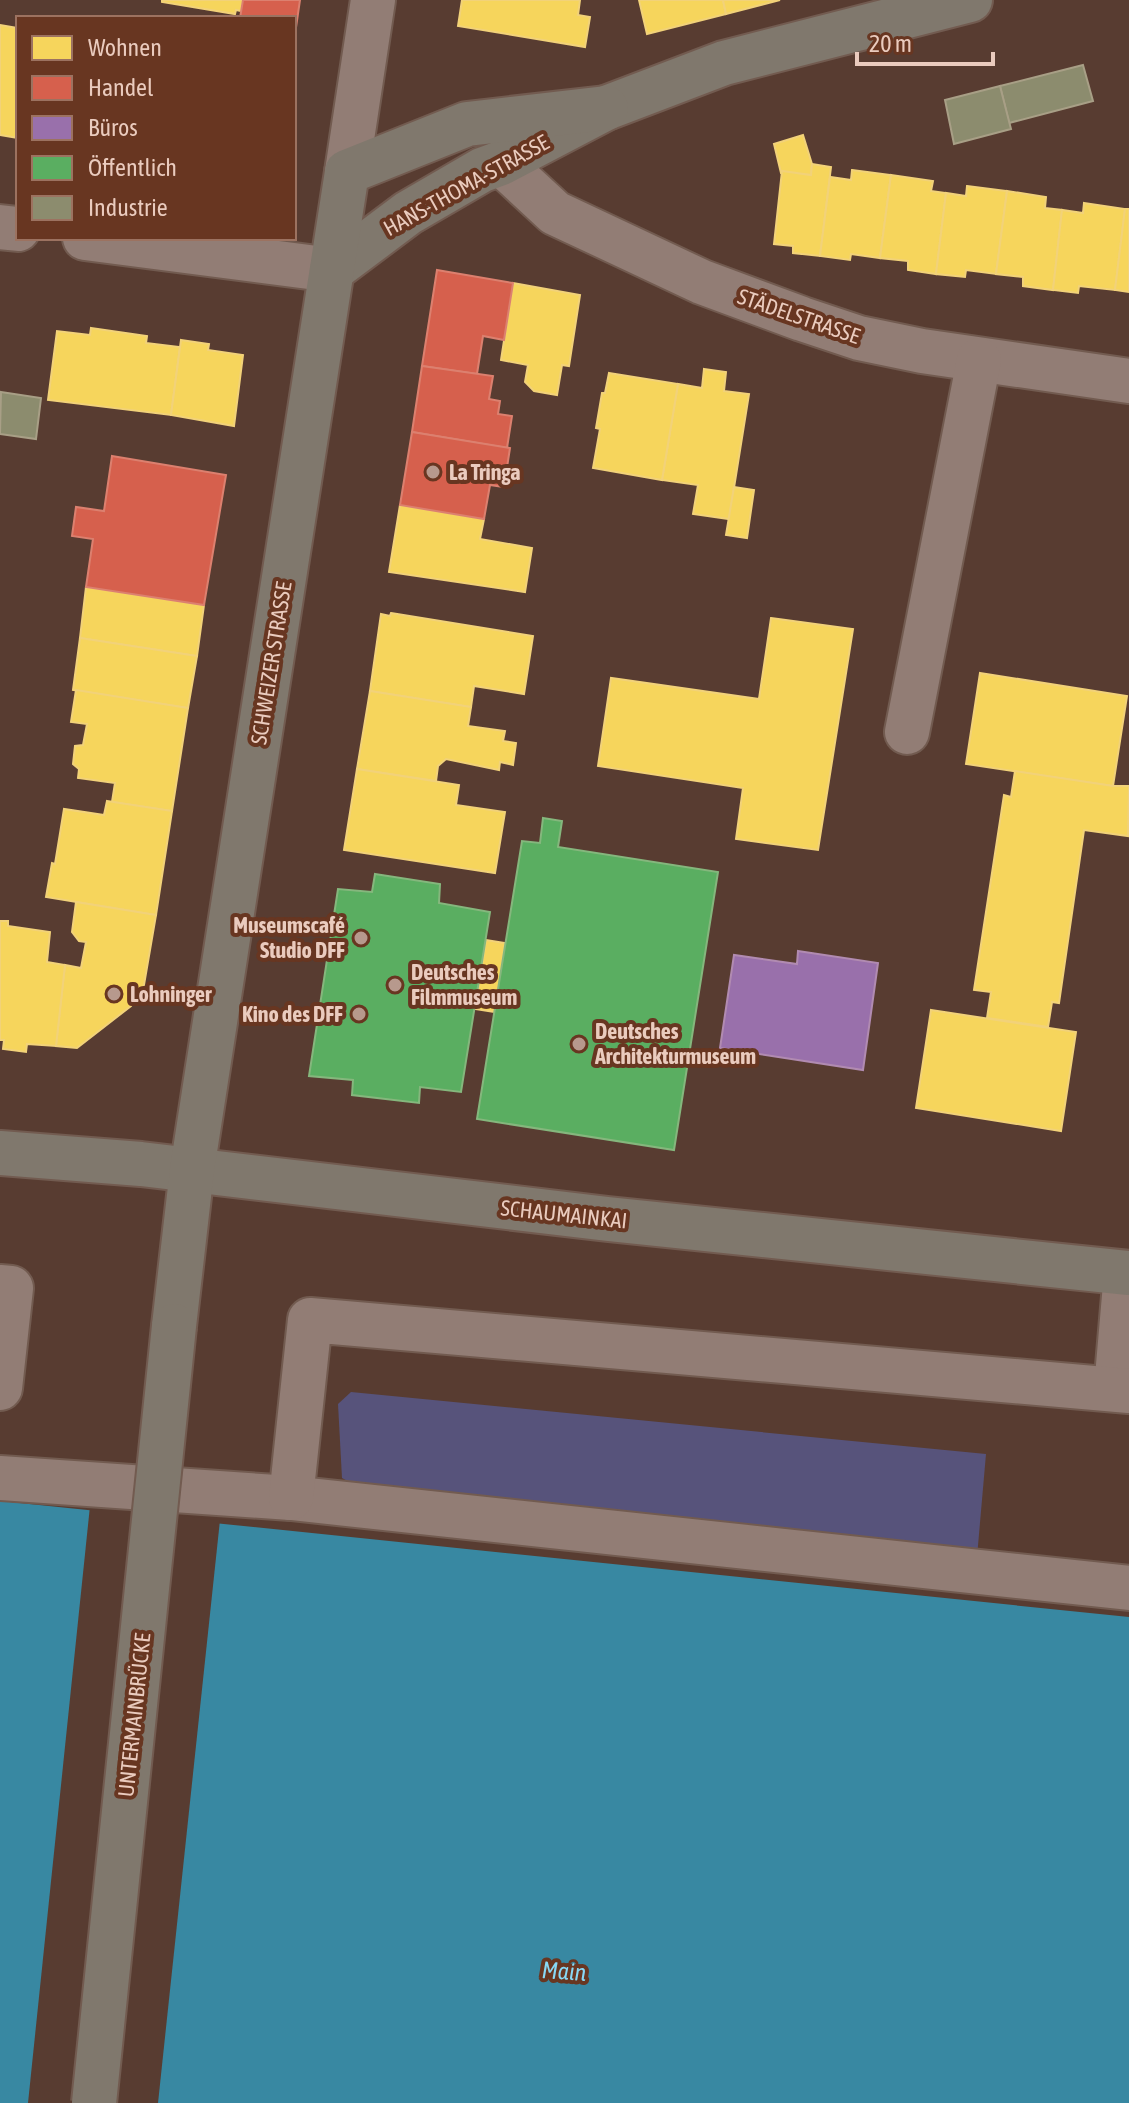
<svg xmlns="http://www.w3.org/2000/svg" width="1129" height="2103" viewBox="0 0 1129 2103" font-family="'Asap Condensed',sans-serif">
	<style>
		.green { fill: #57537b }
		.water { fill: #3888a2 }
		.pier { fill: #583c31 }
		.homes { fill: #f6d55c; stroke: #f2d279; stroke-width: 2 }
		.shops { fill: #d6604d; stroke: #dc806f; stroke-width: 2 }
		.offices { fill: #9970ab; stroke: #b18bb1; stroke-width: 2 }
		.public { fill: #5aae61; stroke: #85b77d; stroke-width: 2 }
		.industry { fill: #8c8c6e; stroke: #a89f86; stroke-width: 2 }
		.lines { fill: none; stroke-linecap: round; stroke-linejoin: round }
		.minor-casing { stroke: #725b50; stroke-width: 48 }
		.major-casing { stroke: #725b50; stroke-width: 48 }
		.minor { stroke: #927d75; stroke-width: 44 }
		.major { stroke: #80786d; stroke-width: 44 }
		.major-bridge-casing { stroke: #725b50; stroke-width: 48; stroke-linecap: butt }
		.major-bridge { stroke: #80786d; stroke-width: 44 }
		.poi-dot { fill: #b7998d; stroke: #683621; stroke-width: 3 }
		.labels { text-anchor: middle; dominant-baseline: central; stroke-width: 8; stroke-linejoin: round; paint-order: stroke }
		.street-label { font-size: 22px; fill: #eacbbe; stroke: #683621 }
		.poi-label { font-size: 22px; font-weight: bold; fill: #eacbbe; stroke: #683621; text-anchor: start }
		.water-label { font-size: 24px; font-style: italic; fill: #88d9f6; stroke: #683621 }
	</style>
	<rect width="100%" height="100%" fill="#583c31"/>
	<path class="green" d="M 351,1392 L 986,1454 L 977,1557 L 380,1499 L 342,1478 L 338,1404 Z"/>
	<path class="water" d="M 0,1501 L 1129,1617 L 1129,2103 L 0,2103 Z"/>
	<path class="pier" d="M 90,1506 L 220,1520 L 158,2103 L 28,2103 Z"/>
	<g class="homes">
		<path d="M 162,0 L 243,0 L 241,11 L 236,10 L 235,14 L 162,2 Z"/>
		<path d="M 462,0 L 580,0 L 578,15 L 590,17 L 585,47 L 458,26 Z"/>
		<path d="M 639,0 L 723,0 L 726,14 L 647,34 Z"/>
		<path d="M 723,0 L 780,0 L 726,14 Z"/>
		<path d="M 0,25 L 18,28 L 18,138 L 0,135 Z"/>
		<path d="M 803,135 L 812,164 L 811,175 L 781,173 L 774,144 Z"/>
		<path d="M 812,164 L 831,167 L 820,256 L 793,253 L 793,246 L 774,244 L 782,171 L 811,175 Z"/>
		<path d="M 852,170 L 891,175 L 880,258 L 851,254 L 850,260 L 820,256 L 830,177 L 851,180 Z"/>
		<path d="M 891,175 L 933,181 L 931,191 L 946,193 L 936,274 L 908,270 L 908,261 L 880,258 Z"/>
		<path d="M 967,186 L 1007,191 L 996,274 L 966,270 L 965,277 L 936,274 L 946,193 L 966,196 Z"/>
		<path d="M 1007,191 L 1046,197 L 1045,208 L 1062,210 L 1053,290 L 1023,286 L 1023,277 L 996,274 Z"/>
		<path d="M 1084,203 L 1125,209 L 1115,290 L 1079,286 L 1078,293 L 1053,290 L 1062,210 L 1083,213 Z"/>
		<path d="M 1125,209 L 1129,209 L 1129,292 L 1115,290 Z"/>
		<path d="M 513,283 L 580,295 L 569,366 L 562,365 L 557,395 L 534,391 L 525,382 L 528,365 L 501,360 Z"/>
		<path d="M 91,328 L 147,336 L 146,343 L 180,347 L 171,415 L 48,400 L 57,331 L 90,335 Z"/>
		<path d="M 181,340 L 209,344 L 208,350 L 243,355 L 234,426 L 171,415 Z"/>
		<path d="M 704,369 L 726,372 L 724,391 L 749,394 L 729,519 L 693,514 L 698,485 L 662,480 L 678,384 L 702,388 Z"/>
		<path d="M 609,373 L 678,384 L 662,480 L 593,468 L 600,429 L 596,428 L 602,393 L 605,393 Z"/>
		<path d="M 734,487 L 754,490 L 747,538 L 726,535 Z"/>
		<path d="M 400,505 L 484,519 L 480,539 L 532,548 L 525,592 L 389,572 Z"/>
		<path d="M 86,587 L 204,605 L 197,656 L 80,638 Z"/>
		<path d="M 391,613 L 533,636 L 524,694 L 474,686 L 471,707 L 370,691 L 381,614 L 390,616 Z"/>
		<path d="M 771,618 L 853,629 L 818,850 L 736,839 L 743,788 L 598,766 L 611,678 L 759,699 Z"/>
		<path d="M 80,638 L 197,656 L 188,708 L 73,690 Z"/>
		<path d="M 980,673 L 1127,696 L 1113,786 L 966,764 Z"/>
		<path d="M 76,690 L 188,708 L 172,811 L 112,802 L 115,783 L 78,778 L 79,769 L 73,764 L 75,746 L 83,745 L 87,724 L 71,722 Z"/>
		<path d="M 370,691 L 471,707 L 468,726 L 505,731 L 503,741 L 516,743 L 513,765 L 500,762 L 499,770 L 446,759 L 438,766 L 436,781 L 357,769 Z"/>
		<path d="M 357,769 L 459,785 L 456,805 L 505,812 L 495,873 L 344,850 Z"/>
		<path d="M 1015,771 L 1113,786 L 1129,786 L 1128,836 L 1084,830 L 1059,1003 L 1052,1002 L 1048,1027 L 987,1018 L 991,992 L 974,990 L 1004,795 L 1011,797 Z"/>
		<path d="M 107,801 L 172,811 L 156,915 L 46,897 L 52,863 L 55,864 L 64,809 L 104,815 Z"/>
		<path d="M 76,902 L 156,915 L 144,985 L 131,1006 L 77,1048 L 56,1046 L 65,965 L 81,968 L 86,942 L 79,941 L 72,932 Z"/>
		<path d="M 0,921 L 8,921 L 8,926 L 50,932 L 47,962 L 65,965 L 56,1046 L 27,1044 L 26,1052 L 3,1049 L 4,1040 L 0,1040 Z"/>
		<path d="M 486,940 L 505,943 L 495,1012 L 475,1009 Z"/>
		<path d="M 931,1010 L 1076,1032 L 1061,1131 L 916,1108 Z"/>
	</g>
	<g class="shops">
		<path d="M 243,0 L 300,0 L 294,41 L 294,18 L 240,18 Z"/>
		<path d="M 437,270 L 513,283 L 504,340 L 483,336 L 477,374 L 422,366 Z"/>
		<path d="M 422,366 L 493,376 L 489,399 L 500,401 L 498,414 L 512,416 L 507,448 L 412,432 Z"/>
		<path d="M 412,432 L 510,448 L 504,487 L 490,485 L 484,519 L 400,505 Z"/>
		<path d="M 112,456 L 226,475 L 204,605 L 86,587 L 93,539 L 72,536 L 76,507 L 104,511 Z"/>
	</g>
	<path class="offices" d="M 798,951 L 878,963 L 863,1070 L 720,1048 L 734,955 L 797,964 Z"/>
	<g class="public">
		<path d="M 543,818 L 562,821 L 558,847 L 718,872 L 674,1150 L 477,1119 L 522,841 L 540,843 Z"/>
		<path d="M 375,874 L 440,884 L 439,903 L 490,912 L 461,1092 L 420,1087 L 419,1103 L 352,1095 L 353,1080 L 309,1076 L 338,889 L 372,892 Z"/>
	</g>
	<g class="industry">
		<path d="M 1083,65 L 1093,101 L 1009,123 L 1000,86 Z"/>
		<path d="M 1000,86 L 1011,129 L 954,144 L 945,100 Z"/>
		<path d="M 1,392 L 41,398 L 36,439 L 0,434 Z"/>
	</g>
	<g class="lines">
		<defs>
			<g id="minor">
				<path d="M 501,163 L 555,213 L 702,282 L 802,319 L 859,338 L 922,351 L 1129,381"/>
				<path d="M 347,172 L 373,0"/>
				<path d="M 0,227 L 18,229"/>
				<path d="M 85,238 L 332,270"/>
				<path d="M 907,732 L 979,360"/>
				<path d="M 0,1287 L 11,1288 L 0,1388"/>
				<path d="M 1116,1389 L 1126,1273"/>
				<path d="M 0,1478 L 291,1498 L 1129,1588"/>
				<path d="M 291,1498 L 310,1320 L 1129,1391"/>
			</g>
			<g id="major">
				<path d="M 332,270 L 408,213 L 482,170 L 501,163 L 606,108 L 724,63 L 970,0"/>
				<path d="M 0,1153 L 141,1164 L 608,1219 L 1129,1273"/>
				<path d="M 174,1326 L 192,1170 L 347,172 L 467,124 L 606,108"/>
			</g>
		</defs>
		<use href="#minor" class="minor-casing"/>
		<use href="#major" class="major-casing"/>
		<use href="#minor" class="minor"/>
		<use href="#major" class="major"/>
		<defs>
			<path id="major-bridge" d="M 94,2103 L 174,1326"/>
		</defs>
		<use href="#major-bridge" class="major-bridge-casing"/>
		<use href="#major-bridge" class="major-bridge"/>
	</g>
	<g class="poi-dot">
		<circle cx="433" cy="472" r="8"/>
		<circle cx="361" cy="938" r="8"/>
		<circle cx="395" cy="985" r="8"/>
		<circle cx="114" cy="994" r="8"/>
		<circle cx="359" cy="1014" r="8"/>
		<circle cx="579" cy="1044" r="8"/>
	</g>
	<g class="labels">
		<g class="street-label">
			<text transform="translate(466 185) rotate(-29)">HANS-THOMA-STRASSE</text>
			<text transform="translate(799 316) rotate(19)">STÄDELSTRASSE</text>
			<text transform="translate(271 663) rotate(-81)">SCHWEIZER STRASSE</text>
			<text transform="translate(564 1214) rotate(6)">SCHAUMAINKAI</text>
			<text transform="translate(134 1715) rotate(-84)">UNTERMAINBRÜCKE</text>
		</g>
		<g class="poi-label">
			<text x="449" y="472">La Tringa</text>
			<text x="345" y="925" text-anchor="end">Museumscafé<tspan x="345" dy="25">Studio DFF</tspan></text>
			<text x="411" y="972">Deutsches<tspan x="411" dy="25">Filmmuseum</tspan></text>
			<text x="130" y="994">Lohninger</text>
			<text x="343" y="1014" text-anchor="end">Kino des DFF</text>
			<text x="595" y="1031">Deutsches<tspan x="595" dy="25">Architekturmuseum</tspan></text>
		</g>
		<g class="water-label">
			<text transform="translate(564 1971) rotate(4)">Main</text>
		</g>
	</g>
	<rect x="16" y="16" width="280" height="224" fill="#683621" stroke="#9c7260" stroke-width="2"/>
	<rect x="32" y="36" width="40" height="24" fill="#f6d55c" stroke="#9c7260" stroke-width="2"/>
	<text x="88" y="56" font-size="24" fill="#eacbbe">Wohnen</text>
	<rect x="32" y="76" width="40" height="24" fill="#d6604d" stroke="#9c7260" stroke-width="2"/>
	<text x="88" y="96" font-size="24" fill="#eacbbe">Handel</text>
	<rect x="32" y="116" width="40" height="24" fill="#9970ab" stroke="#9c7260" stroke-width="2"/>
	<text x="88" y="136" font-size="24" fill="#eacbbe">Büros</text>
	<rect x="32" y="156" width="40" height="24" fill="#5aae61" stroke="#9c7260" stroke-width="2"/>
	<text x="88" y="176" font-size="24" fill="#eacbbe">Öffentlich</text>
	<rect x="32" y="196" width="40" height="24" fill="#8c8c6e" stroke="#9c7260" stroke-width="2"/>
	<text x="88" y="216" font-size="24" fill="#eacbbe">Industrie</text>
	<path d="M857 52v12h136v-12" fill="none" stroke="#eacbbe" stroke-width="4"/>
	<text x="869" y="52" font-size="24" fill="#eacbbe" stroke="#683621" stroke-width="6" paint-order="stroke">20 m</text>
</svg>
